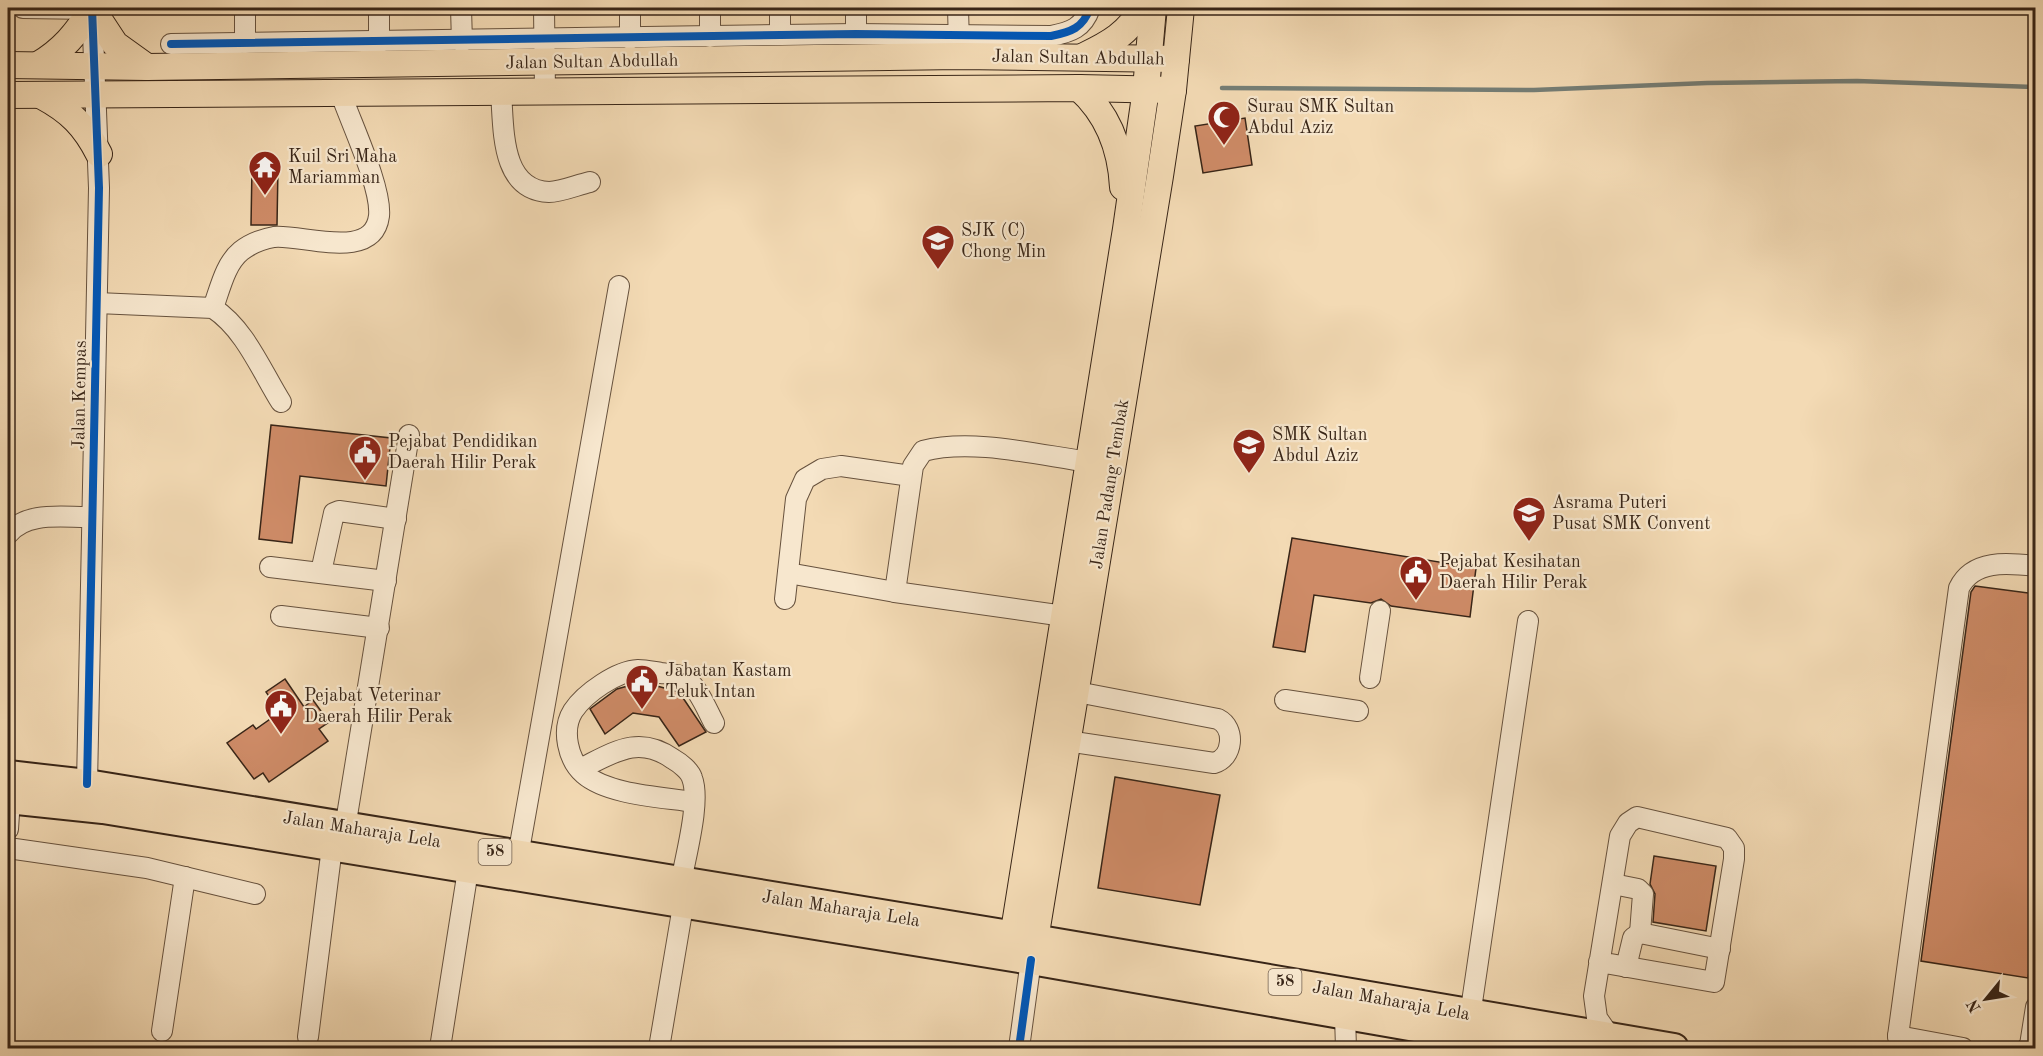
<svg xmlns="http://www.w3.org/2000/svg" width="2043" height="1056" viewBox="0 0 2043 1056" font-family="'Old Standard TT',serif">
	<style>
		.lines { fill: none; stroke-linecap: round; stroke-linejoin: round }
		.stream { stroke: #757e76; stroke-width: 4.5 }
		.building { fill: #ce8b67; stroke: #382517; stroke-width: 1.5 }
		.minor-casing { stroke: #67523e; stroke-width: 22 }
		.major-casing { stroke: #382517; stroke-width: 28 }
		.highway-casing { stroke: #382517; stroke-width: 32 }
		.minor { stroke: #f7e7ce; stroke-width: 20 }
		.major { stroke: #f3dab4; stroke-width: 26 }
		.highway { stroke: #f3dab4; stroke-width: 28 }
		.cycleway-casing { stroke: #f7e7ce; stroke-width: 11 }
		.cycleway { stroke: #0057b8; stroke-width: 8 }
		.labels { text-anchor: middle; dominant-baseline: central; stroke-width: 4.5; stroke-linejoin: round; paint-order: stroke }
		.shield { fill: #f7e7ce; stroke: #715f4e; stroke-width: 1.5 }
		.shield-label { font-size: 16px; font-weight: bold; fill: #382517 }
		.street-label { font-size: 18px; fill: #382517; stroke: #f7e7ce }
		.poi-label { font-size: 18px; fill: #382517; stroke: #f7e7ce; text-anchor: start }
	</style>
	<rect width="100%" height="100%" fill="#f3dab4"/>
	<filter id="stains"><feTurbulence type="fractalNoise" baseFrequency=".00333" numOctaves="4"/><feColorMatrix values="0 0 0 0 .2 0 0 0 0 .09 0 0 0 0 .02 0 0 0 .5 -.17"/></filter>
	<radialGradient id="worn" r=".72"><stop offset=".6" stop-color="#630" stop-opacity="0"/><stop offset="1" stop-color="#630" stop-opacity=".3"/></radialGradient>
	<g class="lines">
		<path class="stream" d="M 1222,88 L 1534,90 L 1707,83 L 1857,81 L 2036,87"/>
	</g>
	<g class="building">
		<path d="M 1245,118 L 1252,165 L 1203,173 L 1195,126 Z"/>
		<path d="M 252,167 L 278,167 L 277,225 L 251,225 Z"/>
		<path d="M 271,425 L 391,438 L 386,486 L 300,476 L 292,543 L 259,539 Z"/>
		<path d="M 1292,538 L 1476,568 L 1470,617 L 1391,606 L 1381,599 L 1371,603 L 1314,595 L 1305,652 L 1273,647 Z"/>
		<path d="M 1975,586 L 2036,594 L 2036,929 L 2028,978 L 1921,961 L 1971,592 Z"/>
		<path d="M 285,679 L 304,707 L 313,700 L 329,722 L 319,729 L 328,741 L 269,782 L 263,773 L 254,779 L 227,743 L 253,725 L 256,729 L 280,712 L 266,692 Z"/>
		<path d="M 642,682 L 679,692 L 706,732 L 679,746 L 659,717 L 633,713 L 605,734 L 590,709 L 617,689 Z"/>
		<path d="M 1115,777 L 1220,795 L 1200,905 L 1098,888 Z"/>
		<path d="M 1654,856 L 1716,866 L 1706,931 L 1653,922 L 1655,894 L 1650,884 Z"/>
	</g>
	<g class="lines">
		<defs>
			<g id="minor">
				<path d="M 23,8 L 92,9"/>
				<path d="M 245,8 L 245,43"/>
				<path d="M 461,8 L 462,42"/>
				<path d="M 544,8 L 545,93"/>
				<path d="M 780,8 L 780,35"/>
				<path d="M 856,8 L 856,34"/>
				<path d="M 958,8 L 959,45"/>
				<path d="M 710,37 L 710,8"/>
				<path d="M 630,39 L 630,8"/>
				<path d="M 379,43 L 379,8"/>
				<path d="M 171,44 L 856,34 L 1051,36 C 1071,32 1083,28 1090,8"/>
				<path d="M 501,93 C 504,128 500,190 549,192 C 561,192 577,185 590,182"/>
				<path d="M 97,303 L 213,308 C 245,329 261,370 281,402"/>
				<path d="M 213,308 C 220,289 225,264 241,251 C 250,244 263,239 274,237 C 302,234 373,262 379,216 C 382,188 351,123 341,94"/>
				<path d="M 8,534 C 27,510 65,518 92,517"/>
				<path d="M 270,567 L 386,581"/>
				<path d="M 321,572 L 334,513 L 339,511 L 396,519"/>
				<path d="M 788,573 L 895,592 L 1064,616"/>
				<path d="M 895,592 L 913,466 L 923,451 C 972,438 1038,455 1089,462"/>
				<path d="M 785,599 L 796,499 L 805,479 L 822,469 L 841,466 L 911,476"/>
				<path d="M 281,616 L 379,628"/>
				<path d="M 1370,678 L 1380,611"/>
				<path d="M 1285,700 L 1358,711"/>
				<path d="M 1067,741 L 1214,763 C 1233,758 1236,728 1218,719 L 1077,692"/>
				<path d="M 580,769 C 613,753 638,734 673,759 C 680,763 690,771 692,778 C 701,802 685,857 681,883"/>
				<path d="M 87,784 L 99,188 L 92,8"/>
				<path d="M 694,802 C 663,797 608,795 584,774 C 568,760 561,730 573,711 C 585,693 617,671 638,670 C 646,670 654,672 661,673 C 670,674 680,674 687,680 C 699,689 707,710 714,723"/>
				<path d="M 345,828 L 409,435"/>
				<path d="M 8,829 L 10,799"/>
				<path d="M 8,848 L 147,868 L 255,894"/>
				<path d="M 518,856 L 619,286"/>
				<path d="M 1613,884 L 1638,889 L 1643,894 L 1640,933"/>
				<path d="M 1599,962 L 1714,982 L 1734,859 L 1734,848 L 1727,838 L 1637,817 L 1628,823 L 1620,836 L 1594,996 L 1597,1018 L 1611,1038"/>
				<path d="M 1626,967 L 1633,938 L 1640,933 L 1720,949"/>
				<path d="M 1345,1016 L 1346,1048"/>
				<path d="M 1470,1016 L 1528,621"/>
				<path d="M 162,1031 L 185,877"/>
				<path d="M 1898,1036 L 1963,1048"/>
				<path d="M 308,1037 L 332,847"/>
				<path d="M 440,1048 L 468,870"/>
				<path d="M 659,1048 L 683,906"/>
				<path d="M 1019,1048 L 1031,960"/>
				<path d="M 1900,1048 L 1898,1036 L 1959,588 C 1973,559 2008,563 2036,566"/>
				<path d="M 2027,1048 L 2030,1045 L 2036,1007"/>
			</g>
			<g id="major">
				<path d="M 1084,56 C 1109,44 1129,33 1142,8"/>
				<path d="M 8,65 L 147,67 L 960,56 L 1176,59"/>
				<path d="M 38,65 C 63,50 76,34 92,9 L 115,44 L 147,67"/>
				<path d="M 1079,88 C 1108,114 1121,149 1123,187"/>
				<path d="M 8,95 L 1079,88 L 1173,90"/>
				<path d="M 42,96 C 70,111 85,126 99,154"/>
				<path d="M 1010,956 L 1126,229 L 1146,89 L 1153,8"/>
				<path d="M 1032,958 L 1160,176 L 1173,90 L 1181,8"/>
			</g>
			<g id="highway">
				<path d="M 8,775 L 87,784 L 1034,939 L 1674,1048"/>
				<path d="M 8,799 L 103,809 L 1031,960 L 1536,1048"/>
			</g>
		</defs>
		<use href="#minor" class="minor-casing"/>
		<use href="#major" class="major-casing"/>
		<use href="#highway" class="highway-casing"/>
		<use href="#minor" class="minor"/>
		<use href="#major" class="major"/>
		<use href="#highway" class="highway"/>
		<defs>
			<g id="cycleway">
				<path d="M 171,44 L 856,34 L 1051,36 C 1071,32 1083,28 1090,8"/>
				<path d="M 87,784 L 99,188 L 92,8"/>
				<path d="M 1019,1048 L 1031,960"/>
			</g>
		</defs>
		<use href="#cycleway" class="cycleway-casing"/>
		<use href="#cycleway" class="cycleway"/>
	</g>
	<defs>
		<symbol id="mosque-pin" viewBox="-11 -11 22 30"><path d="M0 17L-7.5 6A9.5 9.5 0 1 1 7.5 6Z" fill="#8f2418" stroke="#f7e7ce"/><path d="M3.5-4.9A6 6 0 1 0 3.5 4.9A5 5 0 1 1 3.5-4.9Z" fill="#fff"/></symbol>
		<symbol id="temple-pin" viewBox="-11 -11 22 30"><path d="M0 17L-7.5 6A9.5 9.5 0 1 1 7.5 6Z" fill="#8f2418" stroke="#f7e7ce"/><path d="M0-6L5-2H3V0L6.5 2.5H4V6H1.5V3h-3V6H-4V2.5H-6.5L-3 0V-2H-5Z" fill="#fff"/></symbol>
		<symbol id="school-pin" viewBox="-11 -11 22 30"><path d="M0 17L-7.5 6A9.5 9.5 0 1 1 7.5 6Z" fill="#8f2418" stroke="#f7e7ce"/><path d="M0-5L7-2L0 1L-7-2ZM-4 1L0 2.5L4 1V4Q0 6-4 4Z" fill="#fff"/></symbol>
		<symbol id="civic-pin" viewBox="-11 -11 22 30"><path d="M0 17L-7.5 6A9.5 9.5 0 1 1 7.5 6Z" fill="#8f2418" stroke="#f7e7ce"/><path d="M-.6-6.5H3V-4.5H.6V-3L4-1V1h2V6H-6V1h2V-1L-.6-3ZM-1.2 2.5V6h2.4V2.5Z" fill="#fff"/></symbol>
	</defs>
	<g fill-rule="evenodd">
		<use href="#mosque-pin" x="1205" y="98" width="38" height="52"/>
		<use href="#temple-pin" x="246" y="148" width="38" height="52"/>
		<use href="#school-pin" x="919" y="222" width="38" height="52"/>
		<use href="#school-pin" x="1230" y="426" width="38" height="52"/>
		<use href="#civic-pin" x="346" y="433" width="38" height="52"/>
		<use href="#school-pin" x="1510" y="494" width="38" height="52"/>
		<use href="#civic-pin" x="1397" y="553" width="38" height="52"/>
		<use href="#civic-pin" x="623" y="662" width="38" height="52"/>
		<use href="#civic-pin" x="262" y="687" width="38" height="52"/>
	</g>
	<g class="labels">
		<g class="shield">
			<rect x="478.5" y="839" width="33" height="26" rx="4.5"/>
			<rect x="1268.5" y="969" width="33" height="26" rx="4.5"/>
		</g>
		<g class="shield-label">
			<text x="495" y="852">58</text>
			<text x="1285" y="982">58</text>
		</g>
		<g class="street-label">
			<text transform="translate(1078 58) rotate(1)">Jalan Sultan Abdullah</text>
			<text transform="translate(592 62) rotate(-1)">Jalan Sultan Abdullah</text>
			<text transform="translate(80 395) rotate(-89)">Jalan Kempas</text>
			<text transform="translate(1110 484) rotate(-81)">Jalan Padang Tembak</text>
			<text transform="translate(362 830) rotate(9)">Jalan Maharaja Lela</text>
			<text transform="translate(841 909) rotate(9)">Jalan Maharaja Lela</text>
			<text transform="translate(1391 1001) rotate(10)">Jalan Maharaja Lela</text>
		</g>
		<g class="poi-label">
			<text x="1247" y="107">Surau SMK Sultan<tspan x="1247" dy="21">Abdul Aziz</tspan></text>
			<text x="288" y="157">Kuil Sri Maha<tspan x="288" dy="21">Mariamman</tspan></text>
			<text x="961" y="231">SJK (C)<tspan x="961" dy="21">Chong Min</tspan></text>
			<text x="1272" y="435">SMK Sultan<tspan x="1272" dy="21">Abdul Aziz</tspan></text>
			<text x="388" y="442">Pejabat Pendidikan<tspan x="388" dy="21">Daerah Hilir Perak</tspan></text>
			<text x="1552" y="503">Asrama Puteri<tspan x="1552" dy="21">Pusat SMK Convent</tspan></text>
			<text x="1439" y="562">Pejabat Kesihatan<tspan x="1439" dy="21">Daerah Hilir Perak</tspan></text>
			<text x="665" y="671">Jabatan Kastam<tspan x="665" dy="21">Teluk Intan</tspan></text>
			<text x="304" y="696">Pejabat Veterinar<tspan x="304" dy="21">Daerah Hilir Perak</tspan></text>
		</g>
	</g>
	<rect width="2043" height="1056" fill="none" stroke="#f3dab4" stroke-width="30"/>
	<rect x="9" y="9" width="2025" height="1038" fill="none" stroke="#382517" stroke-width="3"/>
	<rect x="15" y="15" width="2013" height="1026" fill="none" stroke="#382517" stroke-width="1.5"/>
	<g transform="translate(1986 999) rotate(240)" stroke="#f7e7ce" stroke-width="4.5" paint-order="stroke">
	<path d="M0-4.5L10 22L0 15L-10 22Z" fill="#382517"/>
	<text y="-9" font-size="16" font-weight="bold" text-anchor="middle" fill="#382517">N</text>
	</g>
	<rect width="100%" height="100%" filter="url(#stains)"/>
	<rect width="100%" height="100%" fill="url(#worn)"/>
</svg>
